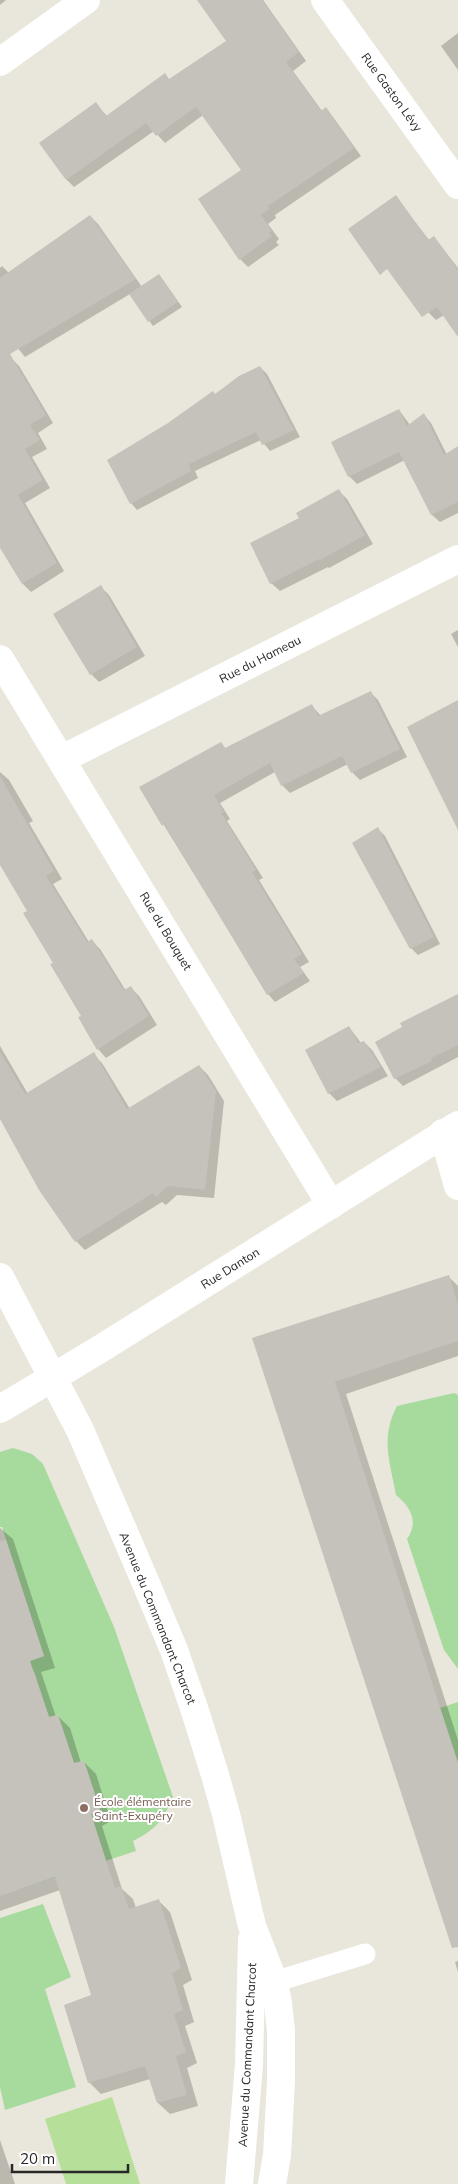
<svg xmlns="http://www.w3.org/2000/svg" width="458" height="2184" viewBox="0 0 458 2184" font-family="Mulish,sans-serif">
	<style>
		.green { fill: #a7da9d }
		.pitch { fill: #b6e09a }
		.shadow { fill: #0003 }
		.building { fill: #c4c2bb }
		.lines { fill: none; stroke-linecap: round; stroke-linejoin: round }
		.lane { stroke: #fff; stroke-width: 21 }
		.street { stroke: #fff; stroke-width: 28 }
		.education-dot { fill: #8d6e63; stroke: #fff; stroke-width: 2 }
		.labels { text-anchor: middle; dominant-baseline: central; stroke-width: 4; stroke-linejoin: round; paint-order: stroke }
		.street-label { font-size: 12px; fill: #282828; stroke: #fff }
		.education-label { font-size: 12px; fill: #785e54; stroke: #fff; text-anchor: start }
	</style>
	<rect width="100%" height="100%" fill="#e9e6db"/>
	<g class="green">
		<path d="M 454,1393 L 458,1395 L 458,1669 L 444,1650 L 407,1539 C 419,1522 411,1507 396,1495 C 390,1461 380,1439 397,1406 Z"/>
		<path d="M 13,1448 L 32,1454 L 43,1464 L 114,1627 L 173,1797 C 163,1820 157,1829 133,1841 L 136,1851 L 10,1892 L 0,1843 L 103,1852 L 91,1814 L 100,1809 L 84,1761 L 74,1763 L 58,1715 L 49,1717 L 34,1671 L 8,1678 L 5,1669 L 44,1656 L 2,1527 L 0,1527 L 0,1452 Z"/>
		<path d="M 458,1702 L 458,1763 L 440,1708 Z"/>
		<path d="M 43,1904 L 71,1977 L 45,1989 L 76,2087 L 5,2110 L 0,2087 L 0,1918 Z"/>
	</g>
	<path class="pitch" d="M 112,2097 L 140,2184 L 66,2184 L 45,2119 Z"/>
	<g class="shadow">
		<path d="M 0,0 L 6,0 L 0,5 Z"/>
		<path d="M 199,0 L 263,0 L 306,61 L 293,71 L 322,111 L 325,109 L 333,117 L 361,156 L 275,215 L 276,218 L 268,224 L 279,239 L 276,242 L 279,245 L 248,267 L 240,259 L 243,171 L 203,115 L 165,143 L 154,131 L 74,187 L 66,179 L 96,104 L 107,116 L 170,80 L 228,41 Z"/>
		<path d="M 458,33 L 458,70 L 441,46 Z"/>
		<path d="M 396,197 L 429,240 L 434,237 L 458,268 L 458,333 L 444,315 L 436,320 L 428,312 Z"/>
		<path d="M 90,216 L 98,224 L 142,287 L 163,280 L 182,307 L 153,326 L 130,294 L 25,357 L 0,326 L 0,268 L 2,266 L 9,273 Z"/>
		<path d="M 11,358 L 19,366 L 53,423 L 38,433 L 47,449 L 32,457 L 50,488 L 25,503 L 64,571 L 31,592 L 23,584 L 0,545 L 0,365 Z"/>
		<path d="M 260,367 L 267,374 L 300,437 L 270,451 L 261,440 L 195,471 L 198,478 L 137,510 L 131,503 L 215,395 Z"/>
		<path d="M 399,410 L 410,425 L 424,415 L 431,423 L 447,455 L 458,447 L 458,513 L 440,522 L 432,515 L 405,460 L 357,484 L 349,476 L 332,443 Z"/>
		<path d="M 339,491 L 347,499 L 373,544 L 329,568 L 328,567 L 280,591 L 271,583 L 301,518 Z"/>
		<path d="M 101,587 L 109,595 L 145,656 L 99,682 L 91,674 Z"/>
		<path d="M 458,630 L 458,647 L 451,634 Z"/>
		<path d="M 371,693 L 378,700 L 407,757 L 360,780 L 352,772 L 348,764 L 290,793 L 282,785 L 275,772 L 220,803 L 230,819 L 227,821 L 263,878 L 259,880 L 309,962 L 300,967 L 310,981 L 275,1002 L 268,994 L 141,788 L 221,743 L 226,749 L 312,706 L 321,716 Z"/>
		<path d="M 0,772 L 9,780 L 33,821 L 29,823 L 62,879 L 53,884 L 89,942 L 92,941 L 100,949 L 126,991 L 131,988 L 139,996 L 157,1025 L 106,1058 L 98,1049 L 80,1018 L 83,1016 L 29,911 L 0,863 Z"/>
		<path d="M 378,829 L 385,836 L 440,944 L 418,955 L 411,948 Z"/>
		<path d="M 458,995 L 458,1057 L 403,1086 L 395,1078 Z"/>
		<path d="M 349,1027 L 361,1043 L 364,1042 L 372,1050 L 388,1076 L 337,1101 L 329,1093 Z"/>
		<path d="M 0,1046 L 28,1094 L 93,1054 L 102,1063 L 130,1109 L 199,1066 L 208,1075 L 224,1101 L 214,1198 L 177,1195 L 166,1205 L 162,1202 L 85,1250 L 76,1241 L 0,1116 Z"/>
		<path d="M 448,1276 L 458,1286 L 458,1356 L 346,1394 L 458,1740 L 458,1907 L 254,1339 Z"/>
		<path d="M 0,1528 L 13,1539 L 55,1668 L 41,1672 L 56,1717 L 58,1716 L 70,1728 L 81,1763 L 84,1762 L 96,1774 L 111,1821 L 102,1826 L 122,1889 L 133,1899 L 136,1908 L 159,1901 L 170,1912 L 192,1980 L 183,1985 L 194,2022 L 185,2026 L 197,2063 L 187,2068 L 198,2106 L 170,2114 L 158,2103 L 150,2079 L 101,2094 L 89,2082 L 93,1996 L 60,1890 L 0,1911 Z"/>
		<path d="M 458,1961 L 458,1972 L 455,1962 Z"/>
		<path d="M 0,2140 L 15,2184 L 0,2184 Z"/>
	</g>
	<g class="building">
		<path d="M 197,0 L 262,0 L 299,52 L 286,62 L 321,111 L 326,107 L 354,148 L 268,206 L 269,209 L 261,215 L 272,231 L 269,233 L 272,236 L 239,260 L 198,199 L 241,170 L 196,107 L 156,136 L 146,123 L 66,180 L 39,143 L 96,102 L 106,116 L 165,73 L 169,79 L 226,41 Z"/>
		<path d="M 396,195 L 428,240 L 434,236 L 458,270 L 458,337 L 437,307 L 422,317 L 387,269 L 380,275 L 348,229 Z"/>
		<path d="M 90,215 L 136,279 L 10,354 L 46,415 L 30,425 L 40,440 L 25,449 L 43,480 L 18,495 L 57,563 L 22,584 L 0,548 L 0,278 Z"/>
		<path d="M 159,274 L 178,302 L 148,322 L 129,294 Z"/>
		<path d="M 260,366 L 294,430 L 262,445 L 256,432 L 189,464 L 191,471 L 130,504 L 107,460 L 168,423 L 213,391 L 215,394 L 239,376 Z"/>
		<path d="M 399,409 L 407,426 L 424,413 L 444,455 L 458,446 L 458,502 L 431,515 L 399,452 L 348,477 L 331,442 Z"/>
		<path d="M 339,489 L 365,535 L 320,560 L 319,559 L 270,584 L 250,543 L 299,518 L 296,513 Z"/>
		<path d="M 101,585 L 137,647 L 90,675 L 53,614 Z"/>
		<path d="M 371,691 L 400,749 L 351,773 L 342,756 L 281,786 L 270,763 L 214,795 L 224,812 L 221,813 L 256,870 L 252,872 L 302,954 L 294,959 L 304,973 L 267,995 L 164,824 L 162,826 L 139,787 L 221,742 L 225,748 L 312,704 L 318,716 Z"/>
		<path d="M 458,700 L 458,830 L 407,727 Z"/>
		<path d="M 0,776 L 54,871 L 46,876 L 87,942 L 92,939 L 124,990 L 131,986 L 149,1016 L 97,1050 L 78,1017 L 81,1016 L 50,964 L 53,963 L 23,913 L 27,911 L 0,865 Z"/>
		<path d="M 378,827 L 434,937 L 410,949 L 352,843 Z"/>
		<path d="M 458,994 L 458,1045 L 431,1058 L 432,1061 L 394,1079 L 375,1042 L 402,1027 L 400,1023 Z"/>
		<path d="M 349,1026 L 358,1043 L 364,1041 L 381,1067 L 328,1094 L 305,1050 Z"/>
		<path d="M 0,1051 L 25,1094 L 94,1052 L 127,1109 L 199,1065 L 216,1091 L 205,1190 L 168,1186 L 156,1197 L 153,1193 L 75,1242 L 39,1190 L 0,1119 Z"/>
		<path d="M 449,1275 L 458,1304 L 458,1341 L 335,1382 L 458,1763 L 458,1947 L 452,1948 L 252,1338 Z"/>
		<path d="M 6,1540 L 44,1656 L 30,1661 L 49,1717 L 58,1715 L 74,1763 L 84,1761 L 100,1810 L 91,1814 L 115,1888 L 121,1886 L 129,1909 L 159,1899 L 181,1968 L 172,1973 L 183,2010 L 174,2014 L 186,2052 L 176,2056 L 187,2095 L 157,2103 L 145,2066 L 88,2083 L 64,2005 L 91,1995 L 55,1877 L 0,1896 L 0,1541 Z"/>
	</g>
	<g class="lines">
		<path class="lane" d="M 274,1982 L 365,1954"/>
		<g class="street">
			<path d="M 325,0 L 458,185"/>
			<path d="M 0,62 L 86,0"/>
			<path d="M 0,659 L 331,1205"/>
			<path d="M 62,759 L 458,559"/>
			<path d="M 443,1133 L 458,1186"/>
			<path d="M 0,1277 L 80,1430 L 142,1574 L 174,1650 L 195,1711 L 215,1775 L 226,1814 L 252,1926 L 274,1982 L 278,2003 L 281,2031 L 281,2081 L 277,2155 L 272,2184"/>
			<path d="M 0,1409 L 97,1351 L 458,1125"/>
			<path d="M 239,2184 L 249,2065 L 252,1940"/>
		</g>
	</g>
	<circle class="education-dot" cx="84" cy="1808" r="5"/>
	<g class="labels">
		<g class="street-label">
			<text transform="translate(392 92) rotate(54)">Rue Gaston Lévy</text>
			<text transform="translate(260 659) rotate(-27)">Rue du Hameau</text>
			<text transform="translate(166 931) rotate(59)">Rue du Bouquet</text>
			<text transform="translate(230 1268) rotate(-32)">Rue Danton</text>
			<text transform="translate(158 1618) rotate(68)">Avenue du Commandant Charcot</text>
			<text transform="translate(247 2055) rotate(-87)">Avenue du Commandant Charcot</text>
		</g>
		<g class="education-label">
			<text x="94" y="1801">École élémentaire<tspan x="94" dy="14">Saint-Exupéry</tspan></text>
		</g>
	</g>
	<path d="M12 2164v8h116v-8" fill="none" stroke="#282828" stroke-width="2.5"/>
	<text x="20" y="2164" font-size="15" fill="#282828" stroke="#ffffff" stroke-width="4" paint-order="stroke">20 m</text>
</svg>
